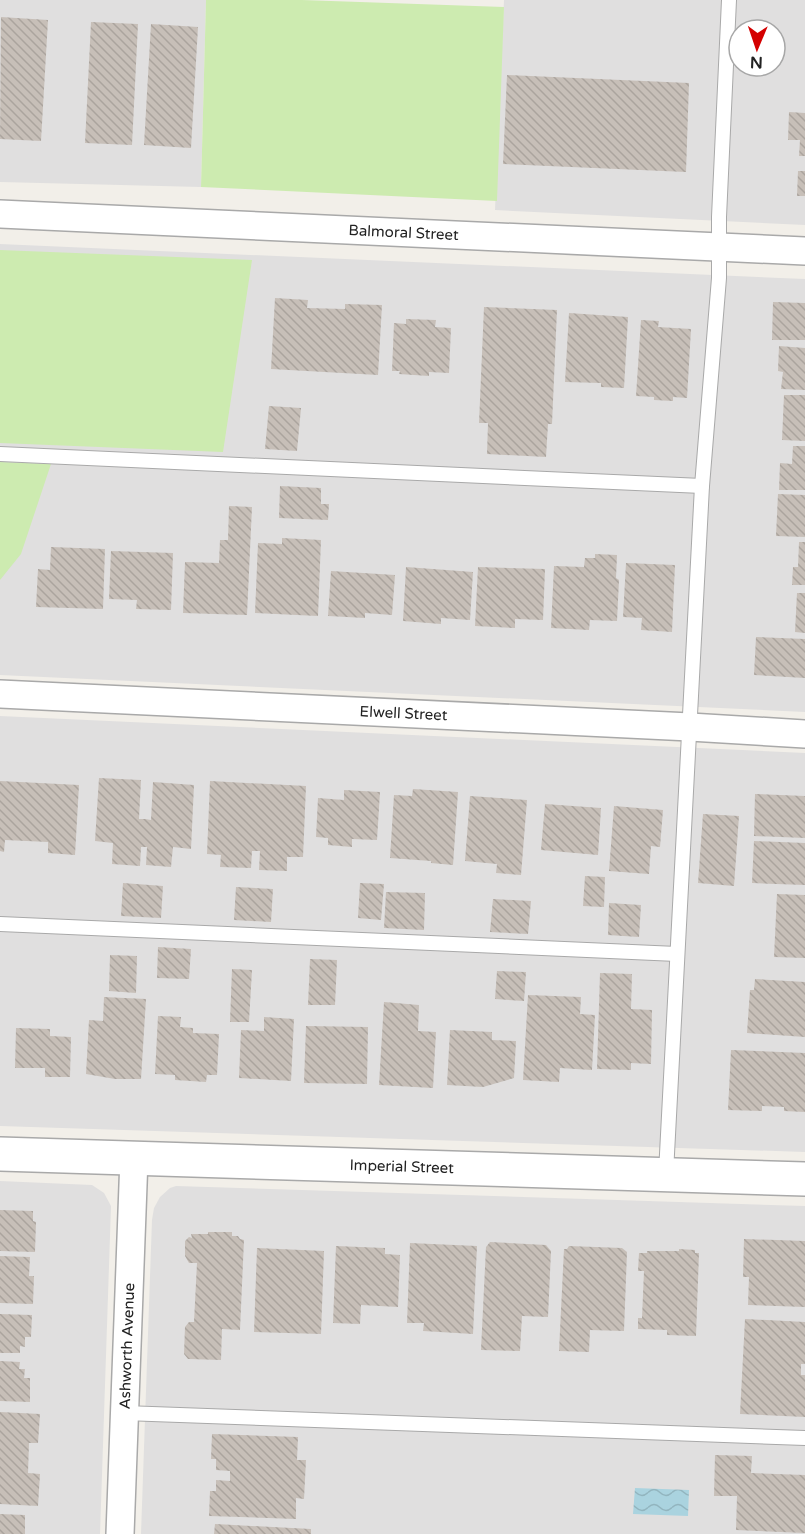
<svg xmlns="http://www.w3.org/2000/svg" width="805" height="1534" viewBox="0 0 805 1534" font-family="'Varela Round',sans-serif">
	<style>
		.residential { fill: #e0dfdf; fill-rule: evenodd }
		.grass { fill: #cdebb0 }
		.water { fill: url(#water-waves) }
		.building { fill: url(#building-back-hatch) }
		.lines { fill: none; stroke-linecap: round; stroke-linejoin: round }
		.service-casing { stroke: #a9a9a9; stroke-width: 16 }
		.minor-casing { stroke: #a9a9a9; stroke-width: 30 }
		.tertiary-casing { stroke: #a9a9a9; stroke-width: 36 }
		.service { stroke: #fff; stroke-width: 14 }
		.minor { stroke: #fff; stroke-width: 27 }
		.tertiary { stroke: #fff; stroke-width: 33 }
		.labels { text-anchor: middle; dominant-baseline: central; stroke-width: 5; stroke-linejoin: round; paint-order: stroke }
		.street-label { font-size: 15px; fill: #222; stroke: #fff }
	</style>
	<defs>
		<pattern id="water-waves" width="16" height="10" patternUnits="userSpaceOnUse" patternTransform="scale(1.5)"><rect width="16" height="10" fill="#aad3df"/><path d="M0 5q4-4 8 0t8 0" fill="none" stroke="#92b5bf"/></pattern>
		<pattern id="building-back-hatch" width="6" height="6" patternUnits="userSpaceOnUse" patternTransform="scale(1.5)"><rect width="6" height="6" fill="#c7bfb8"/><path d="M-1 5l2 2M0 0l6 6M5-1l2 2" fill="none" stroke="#aba49e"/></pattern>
	</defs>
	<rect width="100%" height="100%" fill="#f2efe9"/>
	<g class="residential">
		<path d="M 0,0 L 206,0 L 201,187 L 0,182 Z"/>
		<path d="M 504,0 L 805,0 L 805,225 L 495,210 ZM 739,30 L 775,30 L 775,66 L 739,66 Z"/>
		<path d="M 0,244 L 805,279 L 805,712 L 0,675 Z"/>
		<path d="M 0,716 L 805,753 L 805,1152 L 0,1126 Z"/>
		<path d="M 0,1181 L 92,1185 L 104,1193 L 111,1206 L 100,1534 L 0,1534 Z"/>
		<path d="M 176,1186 L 805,1206 L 805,1534 L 141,1534 L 152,1220 L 154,1208 L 160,1197 L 170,1188 Z"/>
	</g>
	<g class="grass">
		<path d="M 206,0 L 302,0 L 504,7 L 497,201 L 201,187 Z"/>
		<path d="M 0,250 L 252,260 L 223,452 L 0,443 Z"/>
		<path d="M 0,462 L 51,464 L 21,554 L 0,580 Z"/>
	</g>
	<path class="water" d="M 635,1488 L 689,1490 L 688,1516 L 633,1514 Z"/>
	<g class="building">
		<path d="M 1,17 L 48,20 L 41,141 L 0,139 Z"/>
		<path d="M 91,22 L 138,24 L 132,145 L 85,143 Z"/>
		<path d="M 151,24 L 198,27 L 191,148 L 144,145 Z"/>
		<path d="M 507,75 L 689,83 L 686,172 L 503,164 Z"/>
		<path d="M 789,112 L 805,113 L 805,156 L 799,156 L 800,140 L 788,140 Z"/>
		<path d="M 798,171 L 805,171 L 805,196 L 797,196 Z"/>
		<path d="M 275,298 L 308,300 L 307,308 L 345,309 L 345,304 L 382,305 L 378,375 L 271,369 Z"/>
		<path d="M 773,302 L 805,303 L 805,340 L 772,340 Z"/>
		<path d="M 484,307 L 557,310 L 552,424 L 548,424 L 546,457 L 487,454 L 488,423 L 479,423 Z"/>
		<path d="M 569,313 L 628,317 L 624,388 L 601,387 L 601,383 L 565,382 Z"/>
		<path d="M 406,319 L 436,320 L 435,327 L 451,328 L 449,373 L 429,372 L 429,376 L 399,374 L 400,371 L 392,371 L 394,323 L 406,324 Z"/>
		<path d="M 641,320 L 659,321 L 658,327 L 691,329 L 687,398 L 673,397 L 673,401 L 654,400 L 654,397 L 636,396 Z"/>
		<path d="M 779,346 L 805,348 L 805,390 L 781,389 L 783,372 L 778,371 Z"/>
		<path d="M 784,395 L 805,395 L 805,441 L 782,440 Z"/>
		<path d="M 269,406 L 301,408 L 297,451 L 265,449 Z"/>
		<path d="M 793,446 L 805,446 L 805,490 L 779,490 L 780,463 L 792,464 Z"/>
		<path d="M 280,486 L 321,488 L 321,504 L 329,504 L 328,520 L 279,518 Z"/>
		<path d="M 778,494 L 805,495 L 805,537 L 776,536 Z"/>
		<path d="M 229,506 L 252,507 L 247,615 L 183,613 L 185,562 L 219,563 L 220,540 L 228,540 Z"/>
		<path d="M 282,538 L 321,540 L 318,616 L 255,613 L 258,543 L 282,544 Z"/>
		<path d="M 799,542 L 805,542 L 805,585 L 792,585 L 793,567 L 798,567 Z"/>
		<path d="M 51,547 L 105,549 L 103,609 L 36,607 L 38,569 L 50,570 Z"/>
		<path d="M 111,551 L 173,553 L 171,610 L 136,609 L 137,600 L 109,599 Z"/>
		<path d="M 595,554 L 617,555 L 616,578 L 619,580 L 617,621 L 590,620 L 589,630 L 551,628 L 554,566 L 584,567 L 585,558 L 595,558 Z"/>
		<path d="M 626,563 L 675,565 L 672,632 L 641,630 L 642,618 L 623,617 Z"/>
		<path d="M 406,567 L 473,572 L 470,620 L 441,618 L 441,624 L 403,621 Z"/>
		<path d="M 478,567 L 545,569 L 543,620 L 515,619 L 515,628 L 475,626 Z"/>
		<path d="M 331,571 L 395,575 L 392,615 L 365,613 L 365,618 L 328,616 Z"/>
		<path d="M 797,593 L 805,593 L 805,633 L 795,632 Z"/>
		<path d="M 756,637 L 805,639 L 805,678 L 754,675 Z"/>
		<path d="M 99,778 L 141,780 L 139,819 L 145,819 L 151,820 L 153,782 L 194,785 L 191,849 L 173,847 L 171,867 L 146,865 L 147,847 L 141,847 L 140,866 L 112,864 L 113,843 L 95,841 Z"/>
		<path d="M 0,781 L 79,785 L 75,855 L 48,853 L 48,842 L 5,840 L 4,852 L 0,851 Z"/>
		<path d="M 210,781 L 306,786 L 303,857 L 287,857 L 287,871 L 259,870 L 260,851 L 252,851 L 251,868 L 220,867 L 221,855 L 207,854 Z"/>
		<path d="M 413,789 L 458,792 L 453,865 L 431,863 L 431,861 L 390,858 L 394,795 L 412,796 Z"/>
		<path d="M 344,790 L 380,792 L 377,840 L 352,839 L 352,847 L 328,845 L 328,838 L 316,837 L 318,798 L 344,800 Z"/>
		<path d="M 755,794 L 805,796 L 805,838 L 754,836 Z"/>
		<path d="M 470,796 L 527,800 L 521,875 L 496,873 L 497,864 L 465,861 Z"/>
		<path d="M 545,804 L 601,808 L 598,855 L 541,850 Z"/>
		<path d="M 614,806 L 663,810 L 660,847 L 651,846 L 649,874 L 609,871 Z"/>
		<path d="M 703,814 L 739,816 L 734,886 L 698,883 Z"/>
		<path d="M 754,841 L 805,843 L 805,885 L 752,883 Z"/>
		<path d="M 585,876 L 605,877 L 604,907 L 583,906 Z"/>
		<path d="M 123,883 L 163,886 L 161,918 L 121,916 Z"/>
		<path d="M 360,883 L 384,884 L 381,920 L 358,918 Z"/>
		<path d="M 236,887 L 273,889 L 271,922 L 234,920 Z"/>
		<path d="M 386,892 L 425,893 L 424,930 L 384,928 Z"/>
		<path d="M 777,894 L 805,895 L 805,958 L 774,957 Z"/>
		<path d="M 493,899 L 531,901 L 528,934 L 490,932 Z"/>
		<path d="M 609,903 L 641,905 L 639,937 L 608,935 Z"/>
		<path d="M 158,947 L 191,949 L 189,979 L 157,978 Z"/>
		<path d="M 110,955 L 137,956 L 136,993 L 109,991 Z"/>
		<path d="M 310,959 L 337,960 L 335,1005 L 308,1005 Z"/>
		<path d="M 232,969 L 252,970 L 249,1022 L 230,1022 Z"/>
		<path d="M 497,971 L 526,972 L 524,1001 L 495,999 Z"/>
		<path d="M 600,973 L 632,974 L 631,1009 L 652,1010 L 651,1064 L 631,1063 L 631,1070 L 597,1069 Z"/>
		<path d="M 755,979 L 805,982 L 805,1037 L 747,1033 L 750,990 L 754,990 Z"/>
		<path d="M 528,995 L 581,997 L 580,1014 L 595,1015 L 592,1070 L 560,1068 L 559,1082 L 523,1080 Z"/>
		<path d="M 104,997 L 146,999 L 141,1079 L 115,1079 L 86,1074 L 89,1020 L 103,1021 Z"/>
		<path d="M 384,1002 L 419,1005 L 418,1031 L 436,1032 L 433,1088 L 379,1085 Z"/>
		<path d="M 158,1016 L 181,1017 L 180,1027 L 193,1028 L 193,1033 L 219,1034 L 217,1075 L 207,1075 L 206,1082 L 175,1080 L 175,1075 L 155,1074 Z"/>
		<path d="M 264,1017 L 294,1019 L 291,1081 L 239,1078 L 241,1030 L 264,1031 Z"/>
		<path d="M 306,1026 L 368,1027 L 367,1084 L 304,1083 Z"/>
		<path d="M 16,1028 L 50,1029 L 50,1036 L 71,1037 L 70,1077 L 45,1077 L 45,1068 L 15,1068 Z"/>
		<path d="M 450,1030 L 492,1032 L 492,1040 L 516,1041 L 514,1078 L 483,1087 L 447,1085 Z"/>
		<path d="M 731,1050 L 805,1053 L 805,1112 L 784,1111 L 784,1107 L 762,1106 L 762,1111 L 728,1110 Z"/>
		<path d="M 0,1210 L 33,1211 L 33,1221 L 36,1222 L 35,1252 L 0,1251 Z"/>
		<path d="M 208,1232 L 232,1232 L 232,1236 L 238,1236 L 240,1239 L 244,1240 L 240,1330 L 222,1329 L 221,1360 L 188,1359 L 184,1354 L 185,1327 L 189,1322 L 194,1322 L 197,1263 L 189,1263 L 185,1256 L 185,1241 L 189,1237 L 192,1238 L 191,1234 L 208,1234 Z"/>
		<path d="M 744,1239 L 805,1241 L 805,1307 L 748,1305 L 749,1277 L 743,1277 Z"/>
		<path d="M 490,1242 L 546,1245 L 551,1251 L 548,1317 L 522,1316 L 520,1351 L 481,1350 L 486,1247 Z"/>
		<path d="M 410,1243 L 477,1246 L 473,1334 L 423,1331 L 424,1323 L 407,1323 Z"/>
		<path d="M 336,1246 L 385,1248 L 385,1254 L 400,1255 L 398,1307 L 361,1305 L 360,1324 L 333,1323 Z"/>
		<path d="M 569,1246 L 622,1248 L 627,1252 L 624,1331 L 590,1330 L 589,1352 L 559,1351 L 564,1249 L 567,1249 Z"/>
		<path d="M 257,1248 L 324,1251 L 321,1334 L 254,1332 Z"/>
		<path d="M 679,1249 L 695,1250 L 695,1253 L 699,1253 L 696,1336 L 667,1335 L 667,1330 L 638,1329 L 638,1318 L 642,1318 L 644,1271 L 638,1271 L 639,1253 L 647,1253 L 647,1251 L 679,1251 Z"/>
		<path d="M 0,1256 L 30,1257 L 29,1276 L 34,1276 L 33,1304 L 0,1303 Z"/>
		<path d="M 0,1314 L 32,1315 L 31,1337 L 25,1337 L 25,1347 L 20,1346 L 20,1353 L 0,1353 Z"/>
		<path d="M 745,1319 L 805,1322 L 805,1364 L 801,1364 L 801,1375 L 805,1375 L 805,1417 L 740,1414 Z"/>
		<path d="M 0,1361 L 20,1362 L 19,1369 L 25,1369 L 24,1378 L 30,1378 L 30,1402 L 0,1401 Z"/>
		<path d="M 0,1412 L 40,1414 L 38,1443 L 29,1443 L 28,1473 L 40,1474 L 38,1506 L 0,1504 Z"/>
		<path d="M 212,1434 L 298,1437 L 297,1460 L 306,1460 L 304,1499 L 296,1498 L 296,1519 L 209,1516 L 210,1491 L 216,1491 L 216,1480 L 230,1481 L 230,1471 L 216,1470 L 216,1459 L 211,1459 Z"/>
		<path d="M 715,1455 L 752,1456 L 751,1473 L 805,1475 L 805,1533 L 736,1530 L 737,1496 L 714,1496 Z"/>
		<path d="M 0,1514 L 25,1515 L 25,1534 L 0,1534 Z"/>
		<path d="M 215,1524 L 311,1529 L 311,1534 L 214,1534 Z"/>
	</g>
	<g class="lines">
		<defs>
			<g id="service">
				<path d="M 0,454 L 702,486"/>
				<path d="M 0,924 L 677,954"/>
				<path d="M 666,1173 L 702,486 L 719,278 L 719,217 L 729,0"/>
				<path d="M 124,1413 L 805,1438"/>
			</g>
			<g id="minor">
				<path id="s1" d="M 0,214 L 805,251"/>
				<path id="s2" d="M 0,694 L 690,727 L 805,734"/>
				<path id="s3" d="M 120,1534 L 134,1158"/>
			</g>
			<g id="tertiary">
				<path id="s4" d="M 0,1154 L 805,1179"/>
			</g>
		</defs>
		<use href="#service" class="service-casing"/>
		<use href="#minor" class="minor-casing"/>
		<use href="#tertiary" class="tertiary-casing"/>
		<use href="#service" class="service"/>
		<use href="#minor" class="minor"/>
		<use href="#tertiary" class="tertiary"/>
	</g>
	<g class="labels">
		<g class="street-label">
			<text stroke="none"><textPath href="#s1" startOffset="404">Balmoral Street</textPath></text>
			<text stroke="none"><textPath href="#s2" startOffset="404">Elwell Street</textPath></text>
			<text stroke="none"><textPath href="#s4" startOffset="402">Imperial Street</textPath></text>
			<text stroke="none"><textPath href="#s3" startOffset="188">Ashworth Avenue</textPath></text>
		</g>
	</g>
	<g transform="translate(757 48) rotate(182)"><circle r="28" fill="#ffffff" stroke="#a7a7a7" stroke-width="1.5"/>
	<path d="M0-4.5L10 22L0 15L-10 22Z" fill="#d40000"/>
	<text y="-9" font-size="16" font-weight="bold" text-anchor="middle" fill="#222222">N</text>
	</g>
</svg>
